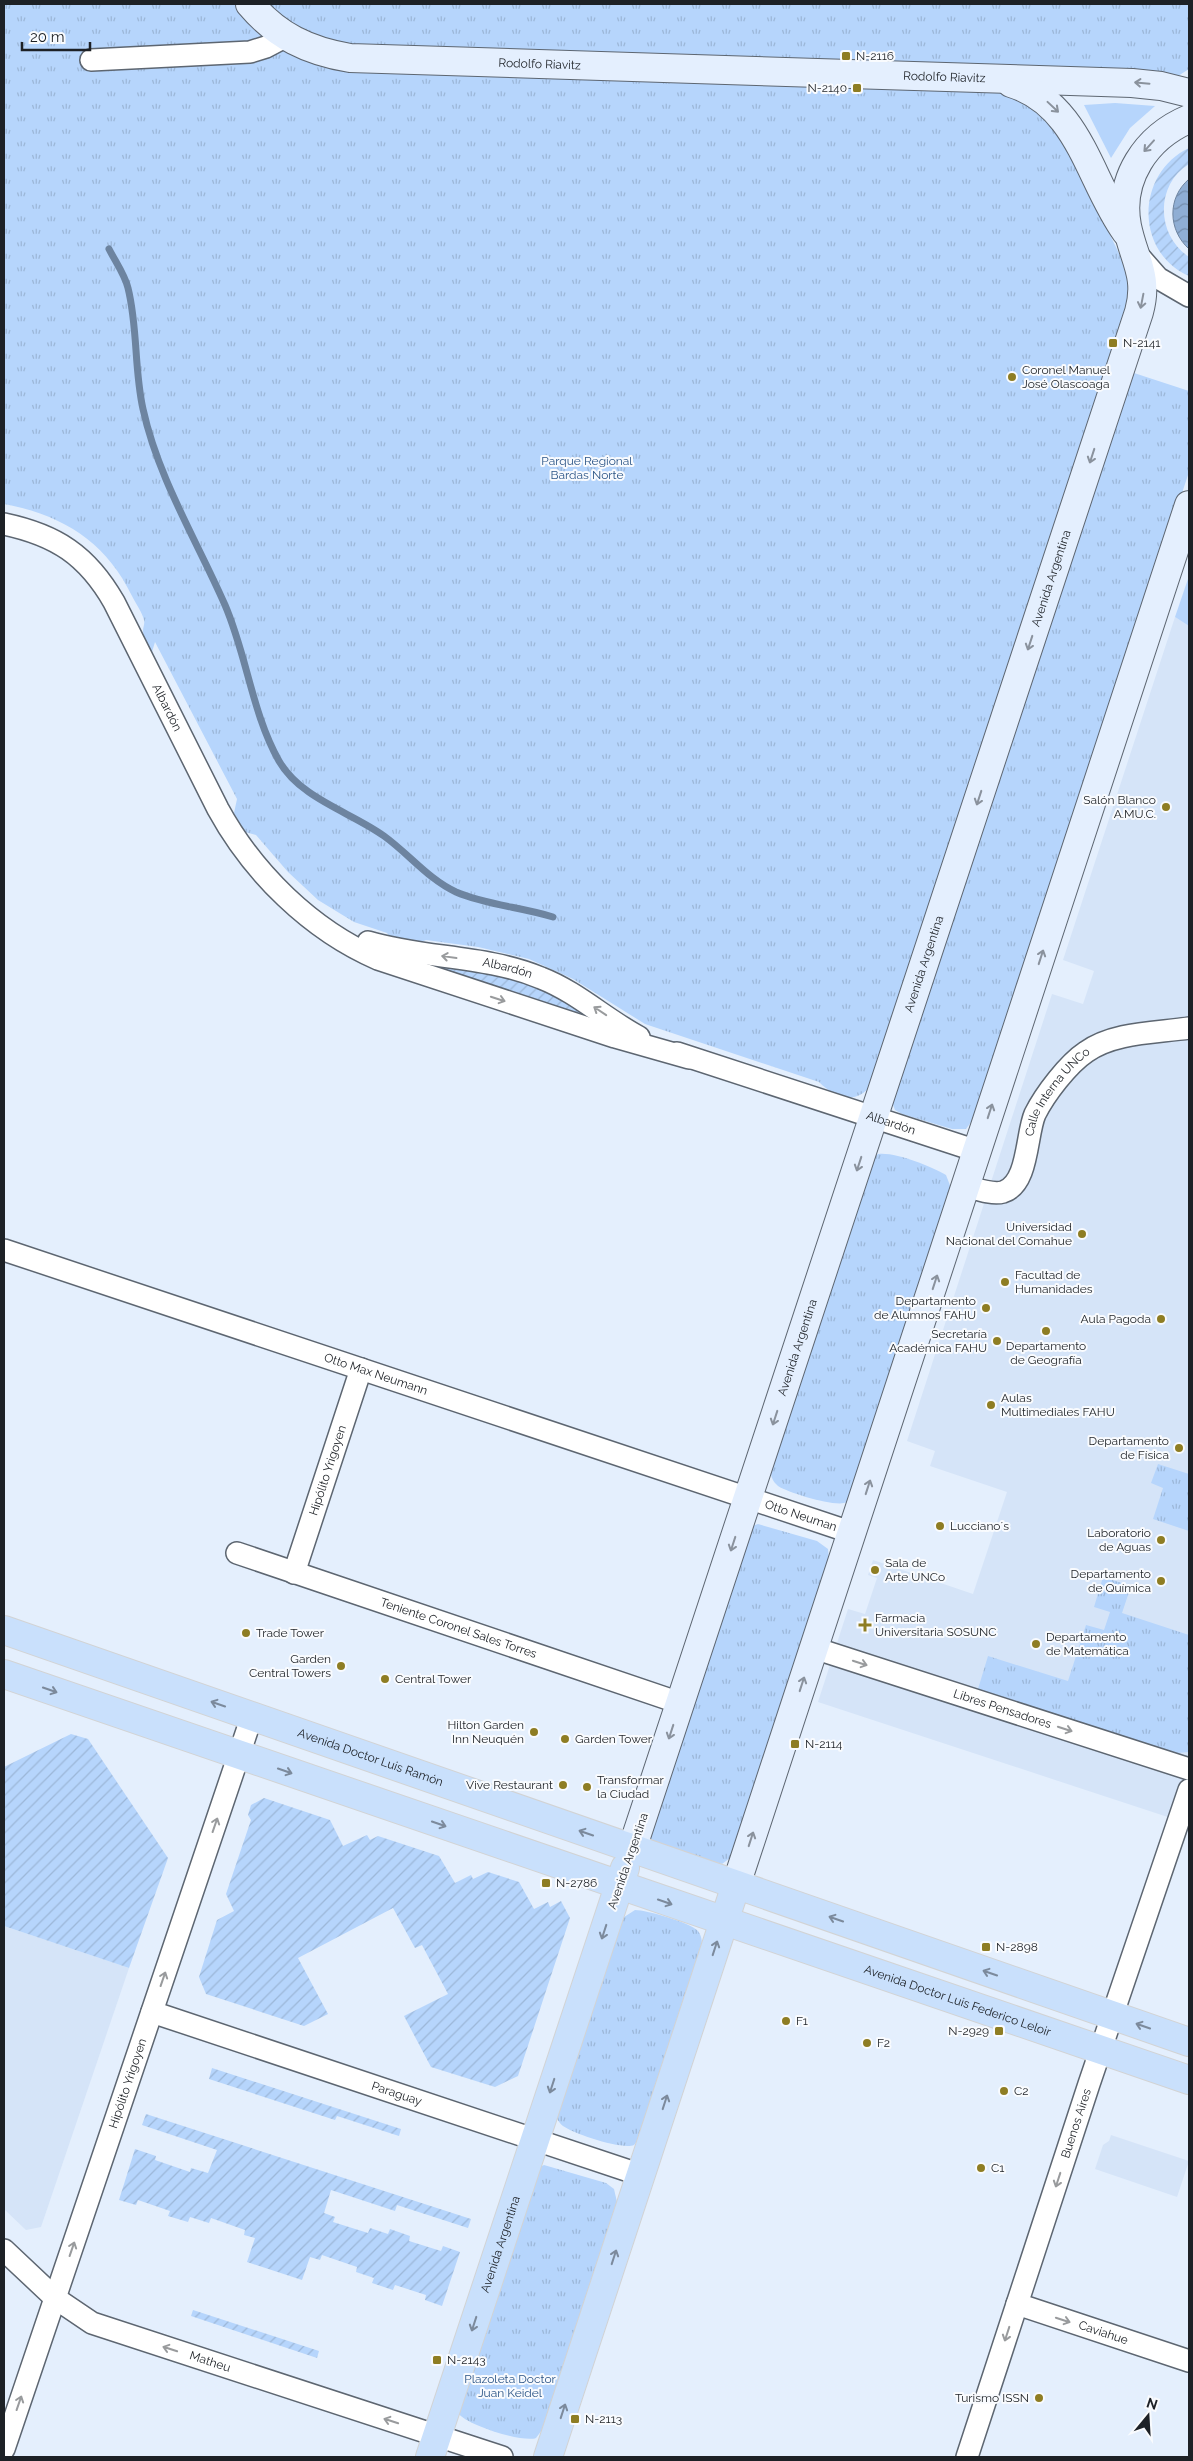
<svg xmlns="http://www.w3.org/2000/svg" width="1193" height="2461" viewBox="0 0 1193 2461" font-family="Raleway,sans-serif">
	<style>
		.built { fill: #d5e4f8 }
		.grass { fill: #b6d5fc }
		.park { fill: url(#park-tufts) }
		.garden { fill: url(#garden-furrows) }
		.water { fill: url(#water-waves); stroke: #6d84a0 }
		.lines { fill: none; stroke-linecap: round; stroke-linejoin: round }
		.stream { stroke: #6d84a0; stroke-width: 7 }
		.street-casing { stroke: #5d6671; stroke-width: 24 }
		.secondary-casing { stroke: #5d6671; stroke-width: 30 }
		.primary-casing { stroke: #d2d3d4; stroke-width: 30 }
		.street { stroke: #fff; stroke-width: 21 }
		.secondary { stroke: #e4effe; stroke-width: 28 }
		.primary { stroke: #c9e0fc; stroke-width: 28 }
		.oneway { stroke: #8a929d }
		.oneway2 { stroke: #999b9d }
		.oneway3 { stroke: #7c8a9c }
		.poi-dot { fill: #8e7d23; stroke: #f9fbfe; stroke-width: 2 }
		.labels { text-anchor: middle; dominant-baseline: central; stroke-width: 4; stroke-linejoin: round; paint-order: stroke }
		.poi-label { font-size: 12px; fill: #1d2126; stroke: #f9fbfe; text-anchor: start }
		.street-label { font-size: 12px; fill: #1d2126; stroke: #f9fbfe }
		.park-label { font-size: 12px; fill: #2a5486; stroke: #f9fbfe }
	</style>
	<defs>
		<pattern id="park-tufts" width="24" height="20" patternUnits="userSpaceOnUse" patternTransform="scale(1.25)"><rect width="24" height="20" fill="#b6d5fc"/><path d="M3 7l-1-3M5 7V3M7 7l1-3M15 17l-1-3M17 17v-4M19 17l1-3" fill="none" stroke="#9cb7d8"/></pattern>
		<pattern id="garden-furrows" width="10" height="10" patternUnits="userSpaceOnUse" patternTransform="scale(1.25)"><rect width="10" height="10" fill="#b6d5fc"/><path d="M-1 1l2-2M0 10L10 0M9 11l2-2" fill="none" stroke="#9cb7d8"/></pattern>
		<pattern id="water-waves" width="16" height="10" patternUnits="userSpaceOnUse" patternTransform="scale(1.25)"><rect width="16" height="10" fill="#8faed4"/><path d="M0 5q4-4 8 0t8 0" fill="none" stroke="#748dac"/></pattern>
	</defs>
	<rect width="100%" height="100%" fill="#e4effd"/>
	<g class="built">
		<path d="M 1175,617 L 1189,626 L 1189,1824 L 818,1702 L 848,1609 L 865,1614 L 877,1578 L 868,1575 L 873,1560 L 973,1594 L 1007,1492 L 930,1466 L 935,1451 L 907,1441 L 1052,994 L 1083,1004 L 1094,971 L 1063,960 Z"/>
		<path d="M 4,1926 L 129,1968 L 41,2227 L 26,2230 L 4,2209 Z"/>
		<path d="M 1111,2135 L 1189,2161 L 1177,2197 L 1095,2169 L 1103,2145 L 1109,2141 Z"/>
	</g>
	<g class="grass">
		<path d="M 1115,103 L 1155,106 L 1130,128 L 1111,158 L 1084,105 Z"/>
		<path d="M 1189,576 L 1189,626 L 1175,617 Z"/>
	</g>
	<g class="park">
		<path d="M 4,4 L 1189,4 L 1189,69 L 1178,76 L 1163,73 L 1005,93 L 1022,98 L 1059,129 L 1127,270 L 1129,297 L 1126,312 L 871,1085 C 856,1106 834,1097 819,1082 L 645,1024 L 573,979 L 529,959 L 478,947 L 426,940 L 414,945 L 394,942 L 387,933 L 354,922 L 318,900 L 288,872 L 256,835 L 245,832 L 234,813 L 237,799 L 155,642 L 152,652 C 149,646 143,638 143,631 C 143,627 145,624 144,620 C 142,612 136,604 132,596 C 106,542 63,515 4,504 Z"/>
		<path d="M 1131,372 L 1189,391 L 1189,472 L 974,1118 L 966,1129 L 952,1129 L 902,1114 L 895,1110 L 892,1102 Z"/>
		<path d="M 878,1154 C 897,1152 929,1166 946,1175 L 951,1188 L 847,1502 C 837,1508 789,1493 778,1486 C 772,1481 770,1475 771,1468 L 874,1157 Z"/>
		<path d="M 1158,1464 L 1189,1474 L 1189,1531 L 1153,1519 L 1163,1488 L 1151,1483 Z"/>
		<path d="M 758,1524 L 817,1541 L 828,1549 L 829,1559 L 730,1858 L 722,1864 L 653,1842 L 645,1833 L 752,1526 Z"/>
		<path d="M 1103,1577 L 1131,1586 L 1122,1613 L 1189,1635 L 1189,1752 L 1177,1753 L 978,1689 L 988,1656 L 1068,1681 L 1086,1625 L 1104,1630 L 1110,1612 L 1094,1607 Z"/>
		<path d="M 635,1910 C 647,1910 691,1923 698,1931 C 702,1936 702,1942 702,1947 L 640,2138 L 634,2145 C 622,2150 574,2134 563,2126 C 560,2124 558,2120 556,2117 L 621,1919 Z"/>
		<path d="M 544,2165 L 606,2183 L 614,2189 L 617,2202 L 542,2430 L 536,2438 C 523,2443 466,2425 458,2413 L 540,2167 Z"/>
	</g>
	<g class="garden">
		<path d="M 1189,148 L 1189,164 C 1155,185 1156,235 1189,257 L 1189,276 C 1134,252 1136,173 1189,148 Z"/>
		<path d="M 440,965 L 476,969 L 546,986 L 611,1030 L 436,967 Z"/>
		<path d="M 71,1734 L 88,1739 L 168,1858 L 129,1968 L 4,1926 L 4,1767 Z"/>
		<path d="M 264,1798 L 330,1820 L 343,1846 L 367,1835 L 370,1840 L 378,1836 L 439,1856 L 455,1883 L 471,1875 L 473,1879 L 488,1872 L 519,1882 L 534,1909 L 548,1902 L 550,1907 L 561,1901 L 570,1918 L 518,2076 L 495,2087 L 431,2067 L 404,2016 L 448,1994 L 422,1945 L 415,1948 L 393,1908 L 298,1958 L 328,2014 L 304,2026 L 206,1994 L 199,1977 L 217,1920 L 234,1911 L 226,1894 L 251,1820 L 248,1815 L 251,1805 Z"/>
		<path d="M 212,2068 L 401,2129 L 399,2136 L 337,2116 L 335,2120 L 209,2079 Z"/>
		<path d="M 146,2114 L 471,2219 L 468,2228 L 397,2205 L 395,2211 L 331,2190 L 324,2213 L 335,2217 L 333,2222 L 368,2233 L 370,2228 L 388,2234 L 390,2229 L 410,2236 L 409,2241 L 441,2251 L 443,2246 L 460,2252 L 442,2306 L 425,2300 L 426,2295 L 395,2285 L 393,2290 L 372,2283 L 374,2278 L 356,2272 L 357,2267 L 322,2255 L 320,2260 L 310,2257 L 302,2280 L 247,2262 L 255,2238 L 244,2235 L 245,2230 L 211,2218 L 209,2223 L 190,2217 L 188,2222 L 168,2216 L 170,2211 L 138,2200 L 136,2205 L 119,2200 L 135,2149 L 156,2156 L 155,2160 L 190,2172 L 191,2168 L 208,2173 L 217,2150 L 142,2125 Z"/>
		<path d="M 193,2310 L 319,2351 L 317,2358 L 191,2316 Z"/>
	</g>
	<path class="water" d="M 1189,179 L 1189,249 C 1168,230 1167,198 1189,179 Z"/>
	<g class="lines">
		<path class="stream" d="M 109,249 C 115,261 125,275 128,288 C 138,328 134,369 143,409 C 158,478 197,541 225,605 C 247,656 252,713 279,761 C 301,799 351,812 384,836 C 409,854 428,879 456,892 C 486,905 521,907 553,917"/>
		<defs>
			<g id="street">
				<path d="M 91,60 L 250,52 L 266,47 L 285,37"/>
				<path d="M 1137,254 L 1158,278 L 1189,296"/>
				<path id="s1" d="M 4,524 C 56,535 87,555 114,602 L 218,809 C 253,873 311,930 378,959 L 615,1037 L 689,1058"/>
				<path id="s2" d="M 368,942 C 425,959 486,955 541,978 C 577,992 605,1019 639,1037"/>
				<path id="s3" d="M 677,1053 L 977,1151"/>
				<path id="s4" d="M 966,1186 C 977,1189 992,1195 1003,1192 C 1029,1184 1026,1134 1035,1114 C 1045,1094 1068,1064 1086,1052 C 1114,1032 1156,1033 1189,1028"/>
				<path id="s5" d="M 4,1250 L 853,1533"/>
				<path id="s6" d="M 237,1553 L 680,1703"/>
				<path id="s7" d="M 294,1573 L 361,1369"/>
				<path id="s8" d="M 814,1648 L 1189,1769"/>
				<path id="s9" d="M 152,2012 L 641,2175"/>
				<path id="s10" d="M 4,2250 L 55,2298 L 92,2323 L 502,2457"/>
				<path id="s11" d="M 1017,2304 L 1189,2361"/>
				<path id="s12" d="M 4,2449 L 252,1716"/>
				<path id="s13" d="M 967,2457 L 1089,2084 L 1189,1790"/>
			</g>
			<g id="secondary">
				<path id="s14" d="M 250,4 C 277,36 308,51 350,58 L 1132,83 L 1161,86 L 1189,93"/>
				<path d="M 1011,83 C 1080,104 1089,181 1126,232"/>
				<path id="s15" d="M 632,1849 L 1139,312 C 1149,276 1134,260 1127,226 C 1118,179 1146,137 1189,119"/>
				<path d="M 736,1885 L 1189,505"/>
			</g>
			<g id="primary">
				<path id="s16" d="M 4,1630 L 1189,2042"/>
				<path id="s17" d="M 4,1674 L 1189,2080"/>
				<path id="s18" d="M 430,2457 L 625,1868"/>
				<path d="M 548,2457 L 736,1885"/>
			</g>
		</defs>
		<use href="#street" class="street-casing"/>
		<use href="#secondary" class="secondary-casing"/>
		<use href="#primary" class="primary-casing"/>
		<use href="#street" class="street"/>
		<use href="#secondary" class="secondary"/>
		<use href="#primary" class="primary"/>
	</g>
	<defs><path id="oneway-shaft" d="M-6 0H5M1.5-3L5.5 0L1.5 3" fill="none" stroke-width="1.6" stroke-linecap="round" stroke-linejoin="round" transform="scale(1.25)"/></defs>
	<g class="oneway">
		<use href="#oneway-shaft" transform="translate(1142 83) rotate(-175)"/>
		<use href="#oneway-shaft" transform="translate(1053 107) rotate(43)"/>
		<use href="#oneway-shaft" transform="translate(1149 146) rotate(132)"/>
		<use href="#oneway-shaft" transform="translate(1142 301) rotate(101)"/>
		<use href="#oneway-shaft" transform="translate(1092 456) rotate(108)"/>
		<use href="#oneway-shaft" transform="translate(1030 643) rotate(108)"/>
		<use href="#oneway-shaft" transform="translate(979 798) rotate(108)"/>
		<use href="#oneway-shaft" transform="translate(1041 957) rotate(-72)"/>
		<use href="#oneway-shaft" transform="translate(990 1111) rotate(-72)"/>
		<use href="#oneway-shaft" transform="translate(859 1164) rotate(108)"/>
		<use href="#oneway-shaft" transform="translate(935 1282) rotate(-72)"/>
		<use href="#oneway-shaft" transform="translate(775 1418) rotate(108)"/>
		<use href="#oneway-shaft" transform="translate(868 1487) rotate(-72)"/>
		<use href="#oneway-shaft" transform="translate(733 1544) rotate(108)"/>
		<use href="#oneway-shaft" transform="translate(802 1684) rotate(-72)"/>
		<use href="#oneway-shaft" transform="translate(671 1732) rotate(108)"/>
		<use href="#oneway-shaft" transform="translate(751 1839) rotate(-72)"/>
	</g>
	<g class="oneway2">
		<use href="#oneway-shaft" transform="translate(449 957) rotate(-172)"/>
		<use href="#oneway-shaft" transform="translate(498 999) rotate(18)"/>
		<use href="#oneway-shaft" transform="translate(600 1011) rotate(-146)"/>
		<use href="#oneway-shaft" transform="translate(860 1663) rotate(18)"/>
		<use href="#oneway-shaft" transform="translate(1065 1729) rotate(18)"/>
		<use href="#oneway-shaft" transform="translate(215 1825) rotate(-71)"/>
		<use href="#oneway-shaft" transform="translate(163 1979) rotate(-71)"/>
		<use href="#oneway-shaft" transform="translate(1058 2180) rotate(108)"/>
		<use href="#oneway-shaft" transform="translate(72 2249) rotate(-71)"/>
		<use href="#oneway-shaft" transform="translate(1063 2320) rotate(18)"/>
		<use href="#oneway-shaft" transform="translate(1007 2334) rotate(108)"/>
		<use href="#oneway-shaft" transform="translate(170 2349) rotate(-162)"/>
		<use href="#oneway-shaft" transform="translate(19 2403) rotate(-71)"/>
		<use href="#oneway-shaft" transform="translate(391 2421) rotate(-162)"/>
	</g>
	<g class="oneway3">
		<use href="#oneway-shaft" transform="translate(50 1690) rotate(19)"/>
		<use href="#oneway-shaft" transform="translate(218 1704) rotate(-161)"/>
		<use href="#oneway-shaft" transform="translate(285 1771) rotate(19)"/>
		<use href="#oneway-shaft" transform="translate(439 1824) rotate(19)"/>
		<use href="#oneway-shaft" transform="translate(586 1833) rotate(-161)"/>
		<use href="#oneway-shaft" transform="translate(665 1902) rotate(19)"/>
		<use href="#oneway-shaft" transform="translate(836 1919) rotate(-161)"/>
		<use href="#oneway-shaft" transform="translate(604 1932) rotate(108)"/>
		<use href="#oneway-shaft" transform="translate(715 1948) rotate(-72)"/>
		<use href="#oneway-shaft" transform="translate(990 1973) rotate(-161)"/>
		<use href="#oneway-shaft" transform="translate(1143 2026) rotate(-161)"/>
		<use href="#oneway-shaft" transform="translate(552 2086) rotate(108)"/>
		<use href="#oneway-shaft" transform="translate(665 2102) rotate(-72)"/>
		<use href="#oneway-shaft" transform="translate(614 2257) rotate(-72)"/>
		<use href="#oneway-shaft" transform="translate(474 2324) rotate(108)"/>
		<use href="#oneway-shaft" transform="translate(563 2411) rotate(-72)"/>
	</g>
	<g class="poi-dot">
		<rect x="841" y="51" width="10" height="10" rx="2.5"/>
		<rect x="852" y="83" width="10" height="10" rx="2.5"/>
		<rect x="1108" y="338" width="10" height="10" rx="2.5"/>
		<circle cx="1012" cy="377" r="5"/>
		<circle cx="1166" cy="807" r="5"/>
		<circle cx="1082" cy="1234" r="5"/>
		<circle cx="1005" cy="1282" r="5"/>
		<circle cx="986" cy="1308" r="5"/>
		<circle cx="1161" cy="1319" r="5"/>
		<circle cx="1046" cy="1331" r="5"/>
		<circle cx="997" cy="1341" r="5"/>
		<circle cx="991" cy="1405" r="5"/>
		<circle cx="1179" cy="1448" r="5"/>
		<circle cx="940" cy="1526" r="5"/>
		<circle cx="1161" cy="1540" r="5"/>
		<circle cx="875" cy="1570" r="5"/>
		<circle cx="1161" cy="1581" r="5"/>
		<path d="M862.5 1617.5h5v5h5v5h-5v5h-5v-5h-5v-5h5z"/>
		<circle cx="246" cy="1633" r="5"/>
		<circle cx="1036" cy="1644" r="5"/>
		<circle cx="341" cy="1666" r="5"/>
		<circle cx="385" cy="1679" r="5"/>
		<circle cx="534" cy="1732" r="5"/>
		<circle cx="565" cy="1739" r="5"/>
		<rect x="790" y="1739" width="10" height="10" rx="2.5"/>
		<circle cx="563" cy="1785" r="5"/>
		<circle cx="587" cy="1787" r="5"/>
		<rect x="541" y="1878" width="10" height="10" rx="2.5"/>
		<rect x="981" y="1942" width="10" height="10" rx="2.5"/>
		<circle cx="786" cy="2021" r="5"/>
		<rect x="994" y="2026" width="10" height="10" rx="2.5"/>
		<circle cx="867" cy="2043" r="5"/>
		<circle cx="1004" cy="2091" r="5"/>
		<circle cx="981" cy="2168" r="5"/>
		<rect x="432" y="2355" width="10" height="10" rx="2.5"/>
		<circle cx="1039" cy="2398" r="5"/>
		<rect x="570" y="2414" width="10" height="10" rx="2.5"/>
	</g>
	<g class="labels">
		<g class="poi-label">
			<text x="856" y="56">N-2116</text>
			<text x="847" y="88" text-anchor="end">N-2140</text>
			<text x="1123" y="343">N-2141</text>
			<text x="1022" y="370">Coronel Manuel<tspan x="1022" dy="14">José Olascoaga</tspan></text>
			<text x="1156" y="800" text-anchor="end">Salón Blanco<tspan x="1156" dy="14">A.MU.C.</tspan></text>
			<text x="1072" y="1227" text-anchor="end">Universidad<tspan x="1072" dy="14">Nacional del Comahue</tspan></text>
			<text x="1015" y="1275">Facultad de<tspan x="1015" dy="14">Humanidades</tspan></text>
			<text x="976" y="1301" text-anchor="end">Departamento<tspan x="976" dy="14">de Alumnos FAHU</tspan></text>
			<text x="1151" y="1319" text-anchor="end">Aula Pagoda</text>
			<text x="987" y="1334" text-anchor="end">Secretaría<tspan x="987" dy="14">Académica FAHU</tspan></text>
			<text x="1046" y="1346" text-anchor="middle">Departamento<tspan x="1046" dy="14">de Geografía</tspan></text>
			<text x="1001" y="1398">Aulas<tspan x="1001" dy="14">Multimediales FAHU</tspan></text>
			<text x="1169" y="1441" text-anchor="end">Departamento<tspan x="1169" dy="14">de Física</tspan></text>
			<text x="950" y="1526">Lucciano´s</text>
			<text x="1151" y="1533" text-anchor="end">Laboratorio<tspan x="1151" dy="14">de Aguas</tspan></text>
			<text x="885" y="1563">Sala de<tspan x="885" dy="14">Arte UNCo</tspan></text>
			<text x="1151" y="1574" text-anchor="end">Departamento<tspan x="1151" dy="14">de Química</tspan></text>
			<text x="875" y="1618">Farmacia<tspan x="875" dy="14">Universitaria SOSUNC</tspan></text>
			<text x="256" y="1633">Trade Tower</text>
			<text x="1046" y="1637">Departamento<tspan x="1046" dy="14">de Matemática</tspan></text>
			<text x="331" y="1659" text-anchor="end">Garden<tspan x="331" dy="14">Central Towers</tspan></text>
			<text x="395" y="1679">Central Tower</text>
			<text x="524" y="1725" text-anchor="end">Hilton Garden<tspan x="524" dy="14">Inn Neuquén</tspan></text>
			<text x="575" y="1739">Garden Tower</text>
			<text x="805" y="1744">N-2114</text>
			<text x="597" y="1780">Transformar<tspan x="597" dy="14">la Ciudad</tspan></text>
			<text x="553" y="1785" text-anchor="end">Vive Restaurant</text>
			<text x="556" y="1883">N-2786</text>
			<text x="996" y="1947">N-2898</text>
			<text x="796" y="2021">F1</text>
			<text x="989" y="2031" text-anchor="end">N-2929</text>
			<text x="877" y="2043">F2</text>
			<text x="1014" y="2091">C2</text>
			<text x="991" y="2168">C1</text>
			<text x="447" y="2360">N-2143</text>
			<text x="1029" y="2398" text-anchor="end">Turismo ISSN</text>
			<text x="585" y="2419">N-2113</text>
		</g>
		<g class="street-label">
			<text stroke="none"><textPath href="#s14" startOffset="306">Rodolfo Riavitz</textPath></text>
			<text stroke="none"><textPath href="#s14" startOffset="711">Rodolfo Riavitz</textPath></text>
			<text stroke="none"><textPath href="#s15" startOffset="1338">Avenida Argentina</textPath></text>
			<text stroke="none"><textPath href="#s1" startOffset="258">Albardón</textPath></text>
			<text stroke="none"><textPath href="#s15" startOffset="932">Avenida Argentina</textPath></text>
			<text stroke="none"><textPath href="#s2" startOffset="142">Albardón</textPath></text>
			<text stroke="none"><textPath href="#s4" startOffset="156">Calle Interna UNCo</textPath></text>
			<text stroke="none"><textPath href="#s3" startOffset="225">Albardón</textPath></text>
			<text stroke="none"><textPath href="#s15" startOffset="528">Avenida Argentina</textPath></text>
			<text stroke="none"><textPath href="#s5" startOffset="392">Otto Max Neumann</textPath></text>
			<text stroke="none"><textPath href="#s7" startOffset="108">Hipólito Yrigoyen</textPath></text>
			<text stroke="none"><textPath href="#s5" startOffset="840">Otto Neuman</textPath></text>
			<text stroke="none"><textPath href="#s6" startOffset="234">Teniente Coronel Sales Torres</textPath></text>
			<text stroke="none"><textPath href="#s8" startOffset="198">Libres Pensadores</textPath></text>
			<text stroke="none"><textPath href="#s16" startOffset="388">Avenida Doctor Luis Ramón</textPath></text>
			<text transform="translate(628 1861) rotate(-71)">Avenida Argentina</text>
			<text stroke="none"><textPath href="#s17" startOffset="1008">Avenida Doctor Luis Federico Leloir</textPath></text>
			<text stroke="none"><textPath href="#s12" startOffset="386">Hipólito Yrigoyen</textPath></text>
			<text stroke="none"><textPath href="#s9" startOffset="258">Paraguay</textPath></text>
			<text stroke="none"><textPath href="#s13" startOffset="351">Buenos Aires</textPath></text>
			<text stroke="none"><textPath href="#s18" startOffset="224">Avenida Argentina</textPath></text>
			<text stroke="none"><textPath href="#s11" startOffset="91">Caviahue</textPath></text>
			<text stroke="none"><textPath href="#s10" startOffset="239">Matheu</textPath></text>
		</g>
		<g class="park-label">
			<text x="587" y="461">Parque Regional<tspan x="587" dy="14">Bardas Norte</tspan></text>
			<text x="510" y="2379">Plazoleta Doctor<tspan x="510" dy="14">Juan Keidel</tspan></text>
		</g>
	</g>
	<rect width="1193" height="2461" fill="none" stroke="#1d2126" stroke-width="10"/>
	<g transform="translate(1148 2416) rotate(18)" stroke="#f9fbfe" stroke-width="4" paint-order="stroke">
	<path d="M0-4L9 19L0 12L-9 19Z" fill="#1d2126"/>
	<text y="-8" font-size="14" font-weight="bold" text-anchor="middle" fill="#1d2126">N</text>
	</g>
	<path d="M22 42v8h68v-8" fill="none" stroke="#1d2126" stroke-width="2.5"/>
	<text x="30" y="42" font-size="15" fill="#1d2126" stroke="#f9fbfe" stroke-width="4" paint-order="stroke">20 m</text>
</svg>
